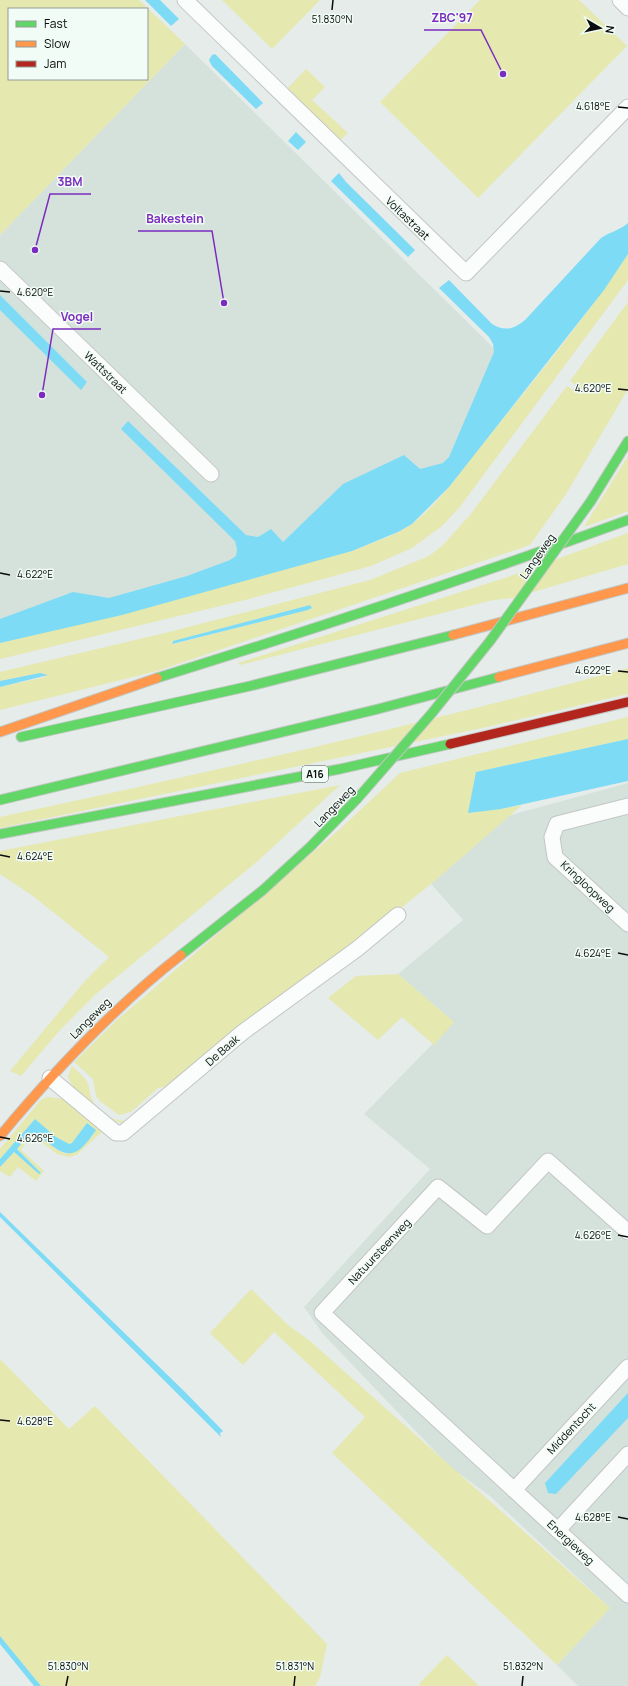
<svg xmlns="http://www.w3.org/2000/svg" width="628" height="1686" viewBox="0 0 628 1686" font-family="Manrope,sans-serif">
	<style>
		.built { fill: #d5e2dc }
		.green { fill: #e5e8af; fill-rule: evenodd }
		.water { fill: #7ddbf6 }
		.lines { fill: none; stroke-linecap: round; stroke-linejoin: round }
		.street-casing { stroke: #c2c6c4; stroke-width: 17 }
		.fast-casing { stroke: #c2c6c4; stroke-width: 11 }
		.slow-casing { stroke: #c2c6c4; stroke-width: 11 }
		.jam-casing { stroke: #c2c6c4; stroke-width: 11 }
		.street { stroke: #fbfcfc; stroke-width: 15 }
		.fast { stroke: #63d668; stroke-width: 9 }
		.slow { stroke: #ff974d; stroke-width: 9 }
		.jam { stroke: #b3261e; stroke-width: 9 }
		.fast-bridge-casing { stroke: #c2c6c4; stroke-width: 11; stroke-linecap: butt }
		.fast-bridge { stroke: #63d668; stroke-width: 9 }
		.ticks { fill: none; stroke: #090c0b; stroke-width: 1.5 }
		.labels { text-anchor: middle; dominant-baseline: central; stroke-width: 3; stroke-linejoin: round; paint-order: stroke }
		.shield { fill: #f1fcf6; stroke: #4f5452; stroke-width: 1 }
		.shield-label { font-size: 10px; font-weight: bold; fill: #090c0b }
		.street-label { font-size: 11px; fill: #090c0b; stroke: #f1fcf6 }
		.ticks-label { font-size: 10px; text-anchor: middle; fill: #090c0b; stroke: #f1fcf6; stroke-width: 3; stroke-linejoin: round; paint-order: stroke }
		.leader { fill: none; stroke: #7b2cbf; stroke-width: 1.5 }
		.callout-dot { fill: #7b2cbf; stroke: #f1fcf6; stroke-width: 1.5 }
		.callout-label { font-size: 12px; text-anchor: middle; font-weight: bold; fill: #7b2cbf; stroke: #f1fcf6; stroke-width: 3; stroke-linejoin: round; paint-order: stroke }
	</style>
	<rect width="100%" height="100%" fill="#e6ece9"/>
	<g class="built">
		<path d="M 185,44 L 516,370 L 628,226 L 436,484 L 343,541 L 0,635 L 0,235 Z"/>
		<path d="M 628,783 L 628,1686 L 578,1686 L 557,1665 L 610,1608 L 490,1496 L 450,1467 L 323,1334 L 304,1307 L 430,1169 L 364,1114 L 454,1022 L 398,974 L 463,920 L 431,884 L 507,816 Z"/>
	</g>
	<g class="green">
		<path d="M 0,0 L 139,0 L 185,44 L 0,235 ZM 9,9 L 147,9 L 147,79 L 9,79 Z"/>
		<path d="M 222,0 L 320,0 L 272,49 Z"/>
		<path d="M 480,0 L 579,0 L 627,46 L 478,198 L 380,102 Z"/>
		<path d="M 306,69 L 325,87 L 312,100 L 348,133 L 338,142 L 285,91 Z"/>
		<path d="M 628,254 L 628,280 L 459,508 L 442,526 L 412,548 L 371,566 L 245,600 L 0,659 L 0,643 L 352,551 C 371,543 395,536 412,524 C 441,502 462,469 484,442 C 534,381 584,320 628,254 Z"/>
		<path d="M 628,302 L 628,389 L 566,494 L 530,545 L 157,671 L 0,710 L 0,687 L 45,677 L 40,673 L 0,681 L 0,672 L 169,632 L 370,580 L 429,556 L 443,545 L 470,515 L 567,386 L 573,390 L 576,385 L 570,381 ZM 310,605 L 311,609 L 186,641 L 173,644 L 171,642 Z"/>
		<path d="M 628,456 L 628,511 L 584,527 Z"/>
		<path d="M 628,533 L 628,564 L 513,598 L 493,600 L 240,665 L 238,663 L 508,577 Z"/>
		<path d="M 628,668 L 628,694 L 487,727 L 0,828 L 0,817 C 210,772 420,725 628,668 Z"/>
		<path d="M 628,717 L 628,739 L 476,772 L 501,809 L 522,805 L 437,879 L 375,929 L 171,1086 L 158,1088 L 131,1112 L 119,1115 L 100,1101 L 96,1096 L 93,1079 L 74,1062 L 117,1020 L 340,829 L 400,773 Z"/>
		<path d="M 340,785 L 259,860 L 96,994 L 60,1030 L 21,1076 L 10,1071 L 85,981 L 109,957 L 33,896 L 0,874 L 0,851 Z"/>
		<path d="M 398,974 L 454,1022 L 434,1045 L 402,1017 L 378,1040 L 328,998 L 356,976 Z"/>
		<path d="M 72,1066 C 77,1071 84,1076 87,1082 C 90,1087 89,1092 91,1097 C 96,1111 115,1124 129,1120 L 127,1124 C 109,1123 72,1094 68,1076 Z"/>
		<path d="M 47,1097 L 64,1099 L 102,1129 L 102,1132 L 76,1155 L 69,1157 L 57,1154 L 35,1137 L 30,1137 L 21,1150 L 44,1171 L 36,1181 L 18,1167 L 10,1177 L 0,1171 L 0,1167 L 14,1152 L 39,1174 L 41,1173 L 17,1149 L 29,1134 L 35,1133 L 55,1148 L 65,1154 L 91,1138 L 96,1130 L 87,1123 L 72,1143 L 69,1144 L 56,1137 L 35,1119 L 0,1159 L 0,1149 L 41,1100 Z"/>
		<path d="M 251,1289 L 288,1325 L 310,1341 L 610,1608 L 557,1665 L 332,1453 L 365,1417 L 274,1332 L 243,1365 L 210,1333 Z"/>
		<path d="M 0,1359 L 69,1429 L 95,1406 L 327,1644 L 320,1677 L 315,1686 L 41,1686 L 0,1636 Z"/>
		<path d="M 447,1655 L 479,1686 L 421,1686 L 419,1684 Z"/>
	</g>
	<g class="water">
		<path d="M 145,0 L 160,0 L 179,19 L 171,26 Z"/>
		<path d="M 215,54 L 263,103 L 256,109 L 212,66 L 209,60 L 212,55 Z"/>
		<path d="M 296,132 L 306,142 L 298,150 L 288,141 Z"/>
		<path d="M 339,173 L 346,182 L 415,250 L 408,257 L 331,181 Z"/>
		<path d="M 628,223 L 628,254 L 604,290 L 449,487 L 412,524 L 398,532 L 352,551 L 122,615 L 0,643 L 0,619 L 73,592 L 109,598 L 187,576 L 230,560 L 236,556 L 237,549 L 235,541 L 121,429 L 128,421 L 246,535 L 258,537 L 271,529 L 283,542 L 343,484 L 404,455 L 420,469 L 443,463 L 449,457 L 494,352 L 493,344 L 489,337 L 439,288 L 449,280 L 492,324 C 505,332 515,329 526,319 L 601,238 C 610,232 620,230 628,223 Z"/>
		<path d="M 0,295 L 87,382 L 81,390 L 0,310 Z"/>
		<path d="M 310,605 L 312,608 L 308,610 L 172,644 L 173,641 Z"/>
		<path d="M 40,673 L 48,675 L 0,687 L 0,681 Z"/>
		<path d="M 628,739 L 628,781 L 501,809 L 468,813 L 476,772 Z"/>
		<path d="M 35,1119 L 56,1137 L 69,1144 L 72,1143 L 87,1123 L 96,1130 C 72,1166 64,1155 35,1133 L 29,1134 L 17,1149 L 41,1173 L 39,1174 L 14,1152 L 0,1167 L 0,1159 Z"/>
		<path d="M 0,1212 L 185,1392 L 223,1431 L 220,1433 L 221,1437 L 0,1217 Z"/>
		<path d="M 628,1393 L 628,1418 L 556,1494 L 548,1493 L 545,1483 Z"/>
		<path d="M 0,1636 L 41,1686 L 34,1686 L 0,1644 Z"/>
	</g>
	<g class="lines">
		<defs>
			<g id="street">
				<path d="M 185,0 L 466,273 L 628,107"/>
				<path d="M 620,0 L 628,8"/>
				<path d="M 0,269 L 211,474"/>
				<path d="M 628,806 L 557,824 L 552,837 L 555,857 L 628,924"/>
				<path d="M 50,1078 L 116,1133 L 123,1133 L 243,1032 L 357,949 L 398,915"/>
				<path d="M 628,1232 L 548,1161 L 487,1226 L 438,1187 L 322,1313 L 628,1595"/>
				<path d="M 514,1490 L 628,1367"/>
				<path d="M 558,1530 L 628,1454"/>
			</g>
			<g id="fast">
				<path d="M 591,501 L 628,441"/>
				<path d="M 157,678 C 315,629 472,577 628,520"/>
				<path d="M 21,737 L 250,686 L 453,635"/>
				<path d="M 0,800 L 378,709 L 499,677"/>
				<path d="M 0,834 L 340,769 L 450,744"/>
				<path d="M 181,955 L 263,890 L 311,846 L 357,799"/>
			</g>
			<g id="slow">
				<path d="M 453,635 L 628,588"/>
				<path d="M 499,677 L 628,643"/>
				<path d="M 0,732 L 157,678"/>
				<path d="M 0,1136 C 55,1070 113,1008 181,955"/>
			</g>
			<path id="jam" d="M 450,744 L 628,702"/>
		</defs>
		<use href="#street" class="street-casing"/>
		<use href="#fast" class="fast-casing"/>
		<use href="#slow" class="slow-casing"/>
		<use href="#jam" class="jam-casing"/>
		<use href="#street" class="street"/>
		<use href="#fast" class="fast"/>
		<use href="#slow" class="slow"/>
		<use href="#jam" class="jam"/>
		<defs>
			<path id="fast-bridge" d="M 357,799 L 432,713 L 490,641 L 591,501"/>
		</defs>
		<use href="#fast-bridge" class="fast-bridge-casing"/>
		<use href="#fast-bridge" class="fast-bridge"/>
	</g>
	<path class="ticks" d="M 332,10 L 333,0M 618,107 L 628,108M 0,291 L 10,292M 618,389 L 628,390M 0,573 L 10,575M 618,671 L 628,672M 0,855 L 10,857M 618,953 L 628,955M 0,1137 L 10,1139M 618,1235 L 628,1237M 0,1420 L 10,1421M 618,1517 L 628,1519M 66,1686 L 68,1676M 294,1686 L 295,1676M 522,1686 L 523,1676"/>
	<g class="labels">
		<rect class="shield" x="302" y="766" width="26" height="16" rx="3"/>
		<g class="shield-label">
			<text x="315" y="774">A16</text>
		</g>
		<g class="street-label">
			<text transform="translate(408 218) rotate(44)">Voltastraat</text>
			<text transform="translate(106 372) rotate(44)">Wattstraat</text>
			<text transform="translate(537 556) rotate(-55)">Langeweg</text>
			<text transform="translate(334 806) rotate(-46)">Langeweg</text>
			<text transform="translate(588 886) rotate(43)">Kringloopweg</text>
			<text transform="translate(90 1018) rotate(-45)">Langeweg</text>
			<text transform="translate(222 1050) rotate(-41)">De Baak</text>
			<text transform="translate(379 1251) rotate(-47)">Natuursteenweg</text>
			<text transform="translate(571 1428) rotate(-47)">Middentocht</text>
			<text transform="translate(571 1542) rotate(43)">Energieweg</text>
		</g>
	</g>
	<g class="ticks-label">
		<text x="332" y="23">51.830°N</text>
		<text x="593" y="110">4.618°E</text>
		<text x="35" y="296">4.620°E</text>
		<text x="593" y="392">4.620°E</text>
		<text x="35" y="578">4.622°E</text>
		<text x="593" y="674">4.622°E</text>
		<text x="35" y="860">4.624°E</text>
		<text x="593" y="957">4.624°E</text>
		<text x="35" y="1142">4.626°E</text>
		<text x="593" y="1239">4.626°E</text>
		<text x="35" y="1425">4.628°E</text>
		<text x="593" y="1521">4.628°E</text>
		<text x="68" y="1670">51.830°N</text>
		<text x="295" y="1670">51.831°N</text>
		<text x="523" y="1670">51.832°N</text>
	</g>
	<path class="leader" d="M503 74L481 30H424M35 250L50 194H91M224 303L212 231H138M42 395L53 329H101"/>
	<g class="callout-dot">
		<circle cx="503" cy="74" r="4"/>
		<circle cx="35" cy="250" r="4"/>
		<circle cx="224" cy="303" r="4"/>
		<circle cx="42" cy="395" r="4"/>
	</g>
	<g class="callout-label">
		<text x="452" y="22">ZBC'97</text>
		<text x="70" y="186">3BM</text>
		<text x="175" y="223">Bakestein</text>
		<text x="77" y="321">Vogel</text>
	</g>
	<rect x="8" y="8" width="140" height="72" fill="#f1fcf6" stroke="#949c98"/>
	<rect x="16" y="21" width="20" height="6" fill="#63d668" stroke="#949c98"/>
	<text x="44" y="28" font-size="12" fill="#090c0b">Fast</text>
	<rect x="16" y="41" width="20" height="6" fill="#ff974d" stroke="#949c98"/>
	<text x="44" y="48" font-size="12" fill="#090c0b">Slow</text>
	<rect x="16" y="61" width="20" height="6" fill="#b3261e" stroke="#949c98"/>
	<text x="44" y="68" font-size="12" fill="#090c0b">Jam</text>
	<g transform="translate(600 28) rotate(99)" stroke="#f1fcf6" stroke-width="3" paint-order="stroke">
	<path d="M0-3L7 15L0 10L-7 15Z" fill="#090c0b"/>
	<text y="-6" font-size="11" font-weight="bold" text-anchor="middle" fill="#090c0b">N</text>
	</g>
</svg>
